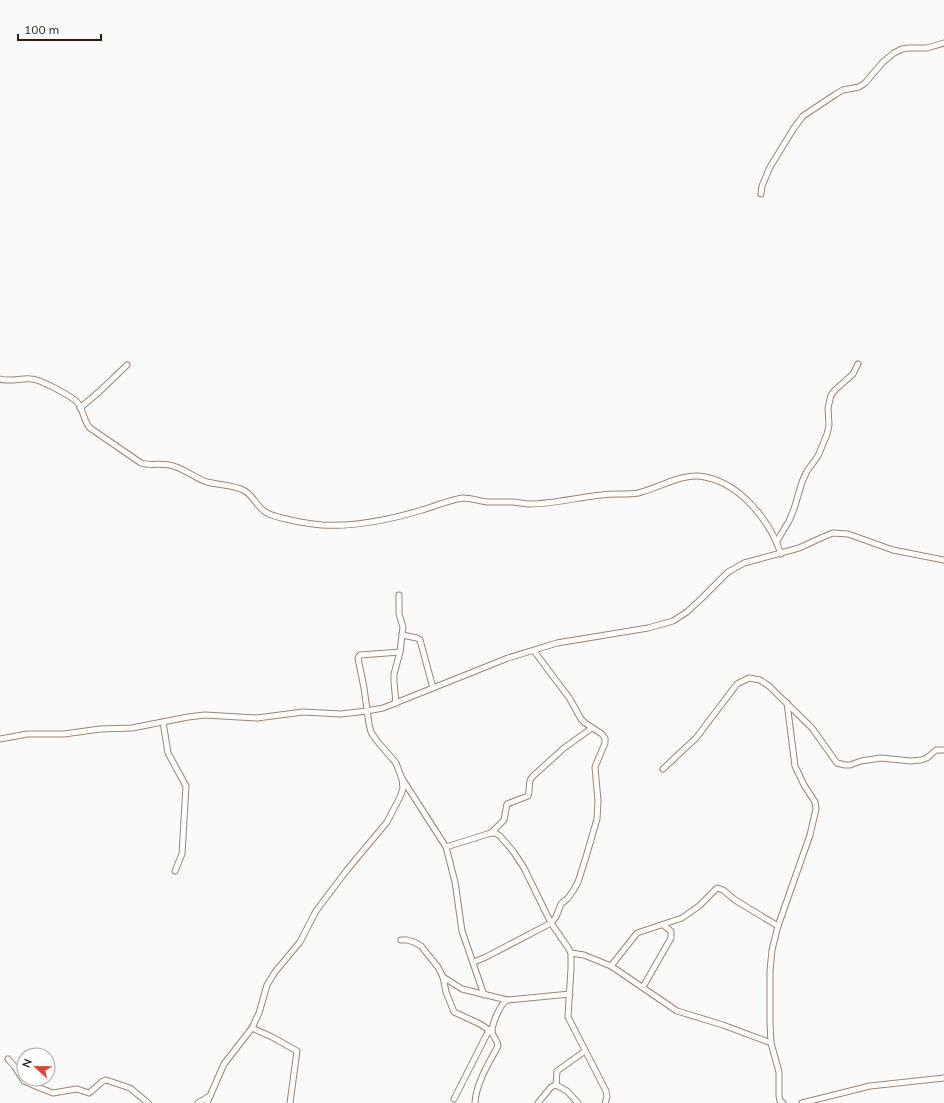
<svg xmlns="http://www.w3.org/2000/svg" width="944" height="1103" viewBox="0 0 944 1103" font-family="Mulish,sans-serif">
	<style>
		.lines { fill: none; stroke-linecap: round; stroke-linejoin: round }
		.minor-casing { stroke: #a1826c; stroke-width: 7 }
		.minor { stroke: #fff; stroke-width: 5 }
	</style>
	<rect width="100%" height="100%" fill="#fafafa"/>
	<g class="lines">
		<defs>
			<g id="minor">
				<path d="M 761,194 L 762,186 L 770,167 L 794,128 L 803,116 L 836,94 L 843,90 L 859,87 L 865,83 L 883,62 L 894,53 L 902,49 L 909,48 L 927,48 L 944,43"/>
				<path d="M 0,379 C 10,382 21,378 31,379 C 40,379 69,395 76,401 C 83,406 83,421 90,428 L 141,463 C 151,466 159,463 169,465 C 183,467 194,478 207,482 C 218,485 236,485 245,491 C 253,496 257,506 264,511 C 272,518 310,524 322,525 C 356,527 389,520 422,510 C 433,507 452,499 463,498 C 471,498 479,501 487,502 C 495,502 503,502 512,502 C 518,502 523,504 529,504 C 554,504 578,497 602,495 C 614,493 626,495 638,493 C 660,488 682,472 705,477 C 741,484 770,521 781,554"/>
				<path d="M 80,408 L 100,391 L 127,365"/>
				<path d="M 777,541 L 789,521 L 794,509 L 802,482 L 807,471 L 818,456 L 827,434 L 829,425 L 828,408 L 831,395 L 835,390 L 853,374 L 858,364"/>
				<path d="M 402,635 L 417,638 L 420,640 L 433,688"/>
				<path d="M 396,703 L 394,682 L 394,674 L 400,652 L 403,627 L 399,614 L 399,595"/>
				<path d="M 163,722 L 168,753 L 186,786 L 182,854 L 175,871"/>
				<path d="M 0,739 L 27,734 L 64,734 L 100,729 L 132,728 L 188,717 L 205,715 L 257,718 L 303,712 L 341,714 L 367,711 L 383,708 L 508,658 L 557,643 L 648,628 L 673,621 L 687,612 L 702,598 L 728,572 L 744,563 L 799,548 L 823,537 L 833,533 L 848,534 L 893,550 L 944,560"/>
				<path d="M 663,769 L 696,738 L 737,684 L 749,678 L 760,680 L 769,686 L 812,728 L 837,763 L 845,765 L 850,765 L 861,761 L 881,758 L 911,761 L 921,760 L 927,758 L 936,750 L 944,750"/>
				<path d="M 403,780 L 446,847 L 455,882 L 462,931 L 484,995"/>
				<path d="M 491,833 L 504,820 L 507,804 L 528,796 C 531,790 527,783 532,777 L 564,748 L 592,728"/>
				<path d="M 446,847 L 491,833 L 495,833 L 500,836 L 513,851 L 524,868 L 551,923 L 569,949 L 571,953 L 571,968 L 568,1017 L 606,1091 L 607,1097 L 605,1103"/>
				<path d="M 401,940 L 407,940 L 414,942 L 421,946 L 438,967 L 443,977 L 462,989 L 507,1000 L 570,994"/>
				<path d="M 571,953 L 584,955 L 611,966 L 677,1011 L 723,1025 L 771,1043"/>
				<path d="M 474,962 L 486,957 L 551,923 L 556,917 L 561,904 L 568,898 L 573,891 L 578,882 L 586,857 L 597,819 L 598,801 L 595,767 L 605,743 L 605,738 L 602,734 L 585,723 L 581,719 L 570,699 L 534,651"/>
				<path d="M 611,966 L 637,933 L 682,918 L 699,906 L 717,888 L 723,890 L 735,900 L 778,926"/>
				<path d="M 443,977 L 446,992 L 454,1012 L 480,1024 L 492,1032"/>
				<path d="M 643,987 L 671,938 L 671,931 L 663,925"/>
				<path d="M 252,1028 L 272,1037 L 297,1051 L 290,1103"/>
				<path d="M 8,1059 L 15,1067 L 24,1081 L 40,1088 L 53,1093 L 77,1089 L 89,1093 L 103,1081 L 106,1080 L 130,1088 L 148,1103"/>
				<path d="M 556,1085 L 557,1071 L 585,1051"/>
				<path d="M 454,1099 L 489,1030"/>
				<path d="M 198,1103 L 210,1096"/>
				<path d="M 207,1103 L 224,1064 L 252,1028 L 259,1013 L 267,985 L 275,972 L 300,942 L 316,911 L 347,870 L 387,822 L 400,797 L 403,789 L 402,779 L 396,763 L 377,741 L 371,732 L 369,724 L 364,688 L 358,658 L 360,655 L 400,652"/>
				<path d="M 475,1103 C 476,1083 489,1063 498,1046 C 498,1041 493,1037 492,1032 C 492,1024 500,1004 507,1000"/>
				<path d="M 538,1103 L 551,1087 L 556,1085 L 567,1091 L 578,1103"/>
				<path d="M 783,1103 L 780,1101 L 779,1096 L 779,1072 L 771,1043 L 770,1023 L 770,971 L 772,950 L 778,926 L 810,835 L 816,809 L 815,802 L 804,785 L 795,766 L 787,703"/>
				<path d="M 802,1103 L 870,1086 L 944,1078"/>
			</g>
		</defs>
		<use href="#minor" class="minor-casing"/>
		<use href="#minor" class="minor"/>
	</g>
	<g transform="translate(36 1067) rotate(292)"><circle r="19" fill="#ffffff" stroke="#a9a4a0"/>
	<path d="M0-3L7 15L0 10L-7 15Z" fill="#d54835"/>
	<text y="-6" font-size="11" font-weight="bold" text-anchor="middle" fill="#271b12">N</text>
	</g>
	<path d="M18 34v6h83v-6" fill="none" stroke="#271b12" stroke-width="2"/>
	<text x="24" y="34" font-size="12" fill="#271b12" stroke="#ffffff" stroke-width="3" paint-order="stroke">100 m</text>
</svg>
